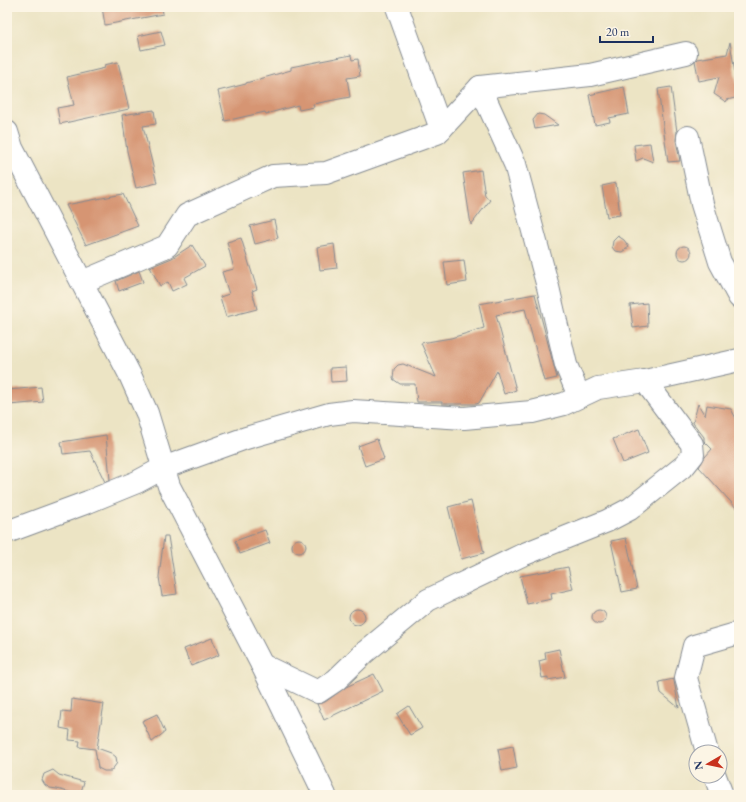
<svg xmlns="http://www.w3.org/2000/svg" width="746" height="802" viewBox="0 0 746 802" font-family="'EB Garamond',serif">
	<style>
		.building { fill: #d69573 }
		.lines { fill: none; stroke-linecap: round; stroke-linejoin: round }
		.minor-casing { stroke: #848a91; stroke-width: 24 }
		.minor { stroke: #fff; stroke-width: 22 }
	</style>
	<rect width="100%" height="100%" fill="#fcf5e5"/>
	<filter id="ink" filterUnits="userSpaceOnUse"><feTurbulence type="fractalNoise" baseFrequency=".025" numOctaves="2"/><feDisplacementMap in="SourceGraphic" scale="8" xChannelSelector="R" yChannelSelector="G"/><feConvolveMatrix kernelMatrix="1 2 1 2 8 2 1 2 1" color-interpolation-filters="sRGB"/></filter>
	<filter id="wash" filterUnits="userSpaceOnUse"><feTurbulence type="fractalNoise" baseFrequency=".012" numOctaves="4" result="noise"/><feDisplacementMap in="SourceGraphic" scale="16" xChannelSelector="R" yChannelSelector="G"/><feGaussianBlur stdDeviation="0.9" result="paint"/><feColorMatrix in="noise" values="0 0 0 0 0 0 0 0 0 0 0 0 0 0 0 0 0 1.4 0 .05"/><feComposite in="paint" operator="in"/></filter>
	<g filter="url(#wash)">
		<rect width="100%" height="100%" fill="#ece4c4"/>
		<g id="blocks">
			<g class="building">
				<path d="M 102,7 L 162,7 L 163,14 L 105,25 Z"/>
				<path d="M 161,31 L 165,45 L 141,50 L 138,36 Z"/>
				<path d="M 730,42 L 739,97 L 727,100 L 726,102 L 714,94 L 719,77 L 699,81 L 695,61 L 697,59 L 727,54 Z"/>
				<path d="M 351,55 L 352,60 L 358,59 L 360,76 L 347,78 L 350,97 L 313,104 L 314,107 L 299,110 L 298,105 L 266,114 L 265,112 L 225,121 L 218,91 L 246,84 L 246,83 L 291,70 L 291,67 Z"/>
				<path d="M 118,62 L 129,109 L 60,124 L 57,108 L 74,105 L 67,77 L 105,68 L 104,65 Z"/>
				<path d="M 624,87 L 629,114 L 609,118 L 610,122 L 595,125 L 589,95 Z"/>
				<path d="M 671,87 L 677,132 L 676,140 L 680,161 L 668,162 L 658,89 Z"/>
				<path d="M 154,110 L 156,124 L 143,126 L 157,183 L 136,188 L 127,151 L 122,115 Z"/>
				<path d="M 538,114 L 544,115 L 558,125 L 535,129 L 533,120 Z"/>
				<path d="M 650,143 L 653,162 L 643,158 L 636,161 L 634,145 Z"/>
				<path d="M 481,170 L 485,196 L 490,200 L 471,225 L 463,173 Z"/>
				<path d="M 616,183 L 620,215 L 607,217 L 602,186 Z"/>
				<path d="M 123,194 L 138,226 L 86,245 L 66,205 Z"/>
				<path d="M 274,220 L 278,238 L 255,244 L 250,226 Z"/>
				<path d="M 618,236 L 624,240 L 629,247 L 622,252 L 615,251 L 612,247 L 613,241 Z"/>
				<path d="M 241,238 L 257,289 L 252,291 L 257,309 L 226,317 L 220,297 L 229,294 L 222,272 L 234,269 L 227,242 Z"/>
				<path d="M 334,244 L 337,268 L 320,270 L 317,247 Z"/>
				<path d="M 192,245 L 205,266 L 184,278 L 187,284 L 172,291 L 168,282 L 160,286 L 150,267 L 172,258 Z"/>
				<circle cx="684" cy="253" r="7"/>
				<path d="M 464,260 L 467,282 L 447,285 L 444,262 Z"/>
				<path d="M 139,271 L 143,282 L 119,291 L 116,281 Z"/>
				<path d="M 535,294 L 557,378 L 544,381 L 525,309 L 496,315 L 516,390 L 504,394 L 497,371 L 479,403 L 476,404 L 442,404 L 442,402 L 417,402 L 415,384 L 400,384 L 393,379 L 394,369 L 398,365 L 403,364 L 436,377 L 421,343 L 451,338 L 484,328 L 479,304 Z"/>
				<path d="M 647,303 L 648,326 L 633,328 L 630,305 Z"/>
				<path d="M 346,367 L 347,381 L 331,382 L 330,368 Z"/>
				<path d="M 41,387 L 43,402 L 9,405 L 8,390 Z"/>
				<path d="M 698,404 L 705,416 L 707,405 L 731,409 L 739,424 L 739,511 L 699,467 L 705,457 L 712,449 L 704,441 L 704,437 L 693,423 Z"/>
				<path d="M 639,429 L 648,453 L 623,463 L 613,439 Z"/>
				<path d="M 106,435 L 110,480 L 105,482 L 90,451 L 63,454 L 61,442 Z"/>
				<path d="M 377,439 L 384,459 L 365,466 L 358,446 Z"/>
				<path d="M 471,501 L 484,553 L 461,559 L 448,507 Z"/>
				<path d="M 265,530 L 270,543 L 240,554 L 235,541 Z"/>
				<path d="M 164,536 L 168,536 L 177,594 L 162,596 L 159,577 Z"/>
				<path d="M 626,538 L 637,589 L 622,592 L 611,541 Z"/>
				<circle cx="299" cy="546" r="7"/>
				<path d="M 568,567 L 573,589 L 551,594 L 552,599 L 527,604 L 520,576 Z"/>
				<circle cx="357" cy="617" r="8"/>
				<circle cx="599" cy="617" r="7"/>
				<path d="M 212,638 L 219,655 L 191,666 L 184,649 Z"/>
				<path d="M 559,649 L 565,677 L 548,680 L 548,677 L 542,678 L 539,661 L 546,659 L 545,652 Z"/>
				<path d="M 374,674 L 383,691 L 324,720 L 317,704 L 325,702 L 346,687 Z"/>
				<path d="M 674,679 L 674,681 L 679,708 L 661,693 L 659,682 Z"/>
				<path d="M 72,699 L 104,704 L 97,748 L 111,753 L 116,757 L 117,763 L 111,771 L 104,771 L 98,768 L 95,749 L 79,747 L 80,741 L 69,740 L 70,730 L 60,728 L 62,711 L 71,712 Z"/>
				<path d="M 409,706 L 422,728 L 410,735 L 397,714 Z"/>
				<path d="M 157,714 L 165,732 L 152,742 L 142,721 Z"/>
				<path d="M 513,746 L 517,768 L 502,771 L 498,749 Z"/>
				<path d="M 53,770 L 59,775 L 84,782 L 80,795 L 57,789 L 50,788 L 45,785 L 42,780 L 44,774 Z"/>
			</g>
		</g>
	</g>
	<g filter="url(#ink)">
		<use href="#blocks" fill-opacity="0" stroke="#848a91" stroke-width="1"/>
		<g class="lines">
			<defs>
				<g id="minor">
					<path d="M 397,7 L 441,129"/>
					<path d="M 480,87 L 515,164 L 548,287 L 566,365 L 579,396"/>
					<path d="M 7,132 L 12,148 L 130,375 L 147,413 L 169,486 L 262,665 L 325,795"/>
					<path d="M 688,137 L 702,204 L 720,262 L 739,297"/>
					<path d="M 82,282 L 167,246 L 187,215 L 273,176 L 326,173 L 437,133 L 480,87 L 590,75 L 686,53"/>
					<path d="M 7,532 L 88,502 L 137,482 L 163,468 L 246,438 L 329,414 L 353,411 L 464,418 L 532,412 L 564,404 L 598,388 L 645,381 L 739,360"/>
					<path d="M 262,665 L 318,692 L 336,680 L 364,653 L 428,600 L 522,555 L 607,521 L 630,509 L 685,465 L 693,455 L 692,444 L 645,381"/>
					<path d="M 707,752 L 686,678 L 694,646 L 739,633"/>
					<path d="M 715,776 L 722,795"/>
				</g>
			</defs>
			<use href="#minor" class="minor-casing"/>
			<use href="#minor" class="minor"/>
		</g>
	</g>
	<rect width="746" height="802" fill="none" stroke="#fcf5e5" stroke-width="24"/>
	<g transform="translate(708 764) rotate(261)"><circle r="19" fill="#fcf5e5" stroke="#a2a6af"/>
	<path d="M0-3L7 15L0 10L-7 15Z" fill="#c8321e"/>
	<text y="-6" font-size="11" font-weight="bold" text-anchor="middle" fill="#1b2f5e">N</text>
	</g>
	<path d="M600 36v6h53v-6" fill="none" stroke="#1b2f5e" stroke-width="2"/>
	<text x="606" y="36" font-size="12" fill="#1b2f5e" stroke="#fcf5e5" stroke-width="3" paint-order="stroke">20 m</text>
</svg>
